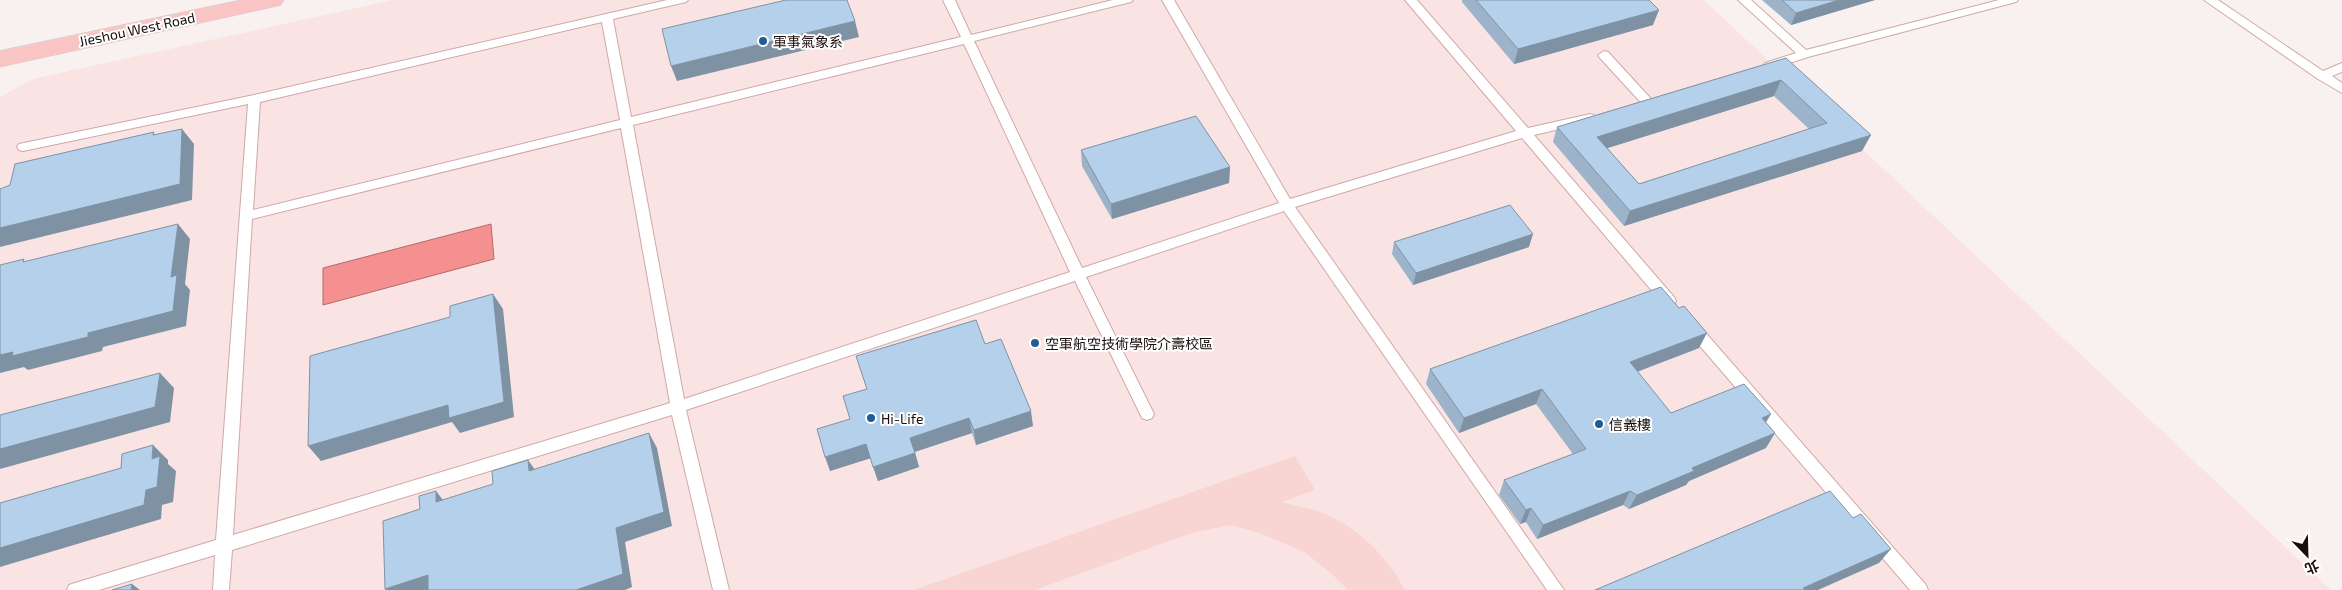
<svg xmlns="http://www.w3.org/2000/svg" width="2342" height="590" viewBox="0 0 2342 590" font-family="'Exo 2','Noto Sans TC',sans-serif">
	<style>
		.built { fill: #f9e4e3 }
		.green { fill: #f8d4d3 }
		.water { fill: #f59090; stroke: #b46969 }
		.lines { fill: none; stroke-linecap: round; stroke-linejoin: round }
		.service-casing { stroke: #d0a8a6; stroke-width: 2 }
		.primary-casing { stroke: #d1cfcf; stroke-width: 1 }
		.service { fill: #fff; fill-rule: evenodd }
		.primary { fill: #f8c4c4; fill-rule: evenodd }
		.wall { fill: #9cb3ca; fill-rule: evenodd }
		.shaded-wall { fill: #7f92a4 }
		.building { fill: #b5d0eb; stroke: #7f92a4; fill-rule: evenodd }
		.poi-dot { fill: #1f5d93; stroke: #fff; stroke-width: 2 }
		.labels { text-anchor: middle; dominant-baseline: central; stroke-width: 4; stroke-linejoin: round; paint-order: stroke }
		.street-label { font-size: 14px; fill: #1b0d0d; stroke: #fff }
		.poi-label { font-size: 14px; fill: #1b0d0d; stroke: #fff; text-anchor: start }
	</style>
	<rect width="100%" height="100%" fill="#f9f0f0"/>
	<path class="built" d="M 393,0 L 1704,0 L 2331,590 L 0,590 L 0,97 L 33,79 Z"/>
	<path class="green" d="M 1295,456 L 1315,490 L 1282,502 C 1295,506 1310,508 1323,513 C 1359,528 1387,556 1405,590 L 1348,590 L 1330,572 L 1304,552 L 1262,534 L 1231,525 L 1191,533 L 1035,590 L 914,590 Z"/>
	<path class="water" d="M 491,224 L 494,259 L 323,305 L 323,268 Z"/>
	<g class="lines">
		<defs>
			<g id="service">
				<path d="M 667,0 L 688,0 L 686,2 L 613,19 L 631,117 L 961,37 L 943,0 L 955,0 L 971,35 L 1113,0 L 1133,0 L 1131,2 L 974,41 L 1082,268 L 1279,203 L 1162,0 L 1174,0 L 1290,199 L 1516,131 L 1405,0 L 1417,0 L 1528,128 L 1590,114 L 1594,115 L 1596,118 L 1594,121 L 1534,135 L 1674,297 L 1676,301 L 1674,305 L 1664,305 L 1522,138 L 1295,207 L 1564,590 L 1547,590 L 1284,211 L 1086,277 L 1154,414 L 1152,418 L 1147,420 L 1142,418 L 1075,281 L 686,410 L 729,590 L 713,590 L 672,415 L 232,550 L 229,590 L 213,590 L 215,555 L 99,590 L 67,590 L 69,585 L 75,583 L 216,540 L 248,104 L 23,151 L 19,150 L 17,147 L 19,144 L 254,95 ZM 602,22 L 620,120 L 253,210 L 260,102 ZM 964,44 L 1070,272 L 684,399 L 633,125 ZM 621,128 L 670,403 L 233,535 L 252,219 Z"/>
				<path d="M 1738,0 L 1751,0 L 1806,50 L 1999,0 L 2018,0 L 2016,2 L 1808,57 L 1769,70 L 1765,69 L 1763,66 L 1765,63 L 1796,53 Z"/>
				<path d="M 2204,0 L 2218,0 L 2323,71 L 2342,63 L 2342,72 L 2332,76 L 2342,83 L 2342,93 L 2318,79 Z"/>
				<path d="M 1604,51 L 1608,52 L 1653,101 L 1655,104 L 1653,107 L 1645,107 L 1600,58 L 1598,55 Z"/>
				<path d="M 1692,322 L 1697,323 L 1926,585 L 1928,590 L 1910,590 L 1687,331 L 1685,327 L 1687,323 Z"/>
			</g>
			<path id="primary" d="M 241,0 L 284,0 L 281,5 L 273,7 L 0,67 L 0,51 Z"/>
		</defs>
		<use href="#service" class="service-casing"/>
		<use href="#primary" class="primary-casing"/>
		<use href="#service" class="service"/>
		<use href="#primary" class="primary"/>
	</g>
	<g class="wall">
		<path d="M 1462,0 L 1649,0 L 1653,25 L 1514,64 L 1462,2 Z"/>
		<path d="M 1762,0 L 1875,0 L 1791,25 Z"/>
		<path d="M 1786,58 L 1862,151 L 1624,226 L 1553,142 L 1557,127 ZM 1774,96 L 1809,129 L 1639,184 L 1607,148 Z"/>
		<path d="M 1081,150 L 1230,167 L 1229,183 L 1112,219 L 1082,166 Z"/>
		<path d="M 1394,242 L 1529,247 L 1413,285 L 1392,254 Z"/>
		<path d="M 985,344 L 1033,426 L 976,445 L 972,433 L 915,452 L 919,467 L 878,481 L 871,458 L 830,471 L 850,419 L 866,389 Z"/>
		<path d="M 1699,348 L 1637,372 L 1671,413 L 1766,423 L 1766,448 L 1689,481 L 1686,485 L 1629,509 L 1623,505 L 1537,539 L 1526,522 L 1520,524 L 1499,495 L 1504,480 L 1573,454 L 1536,404 L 1459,433 L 1426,384 L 1430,369 Z"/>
	</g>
	<g class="shaded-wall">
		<path d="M 1839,0 L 1875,0 L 1791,25 L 1796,13 Z"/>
		<path d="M 1659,10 L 1653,25 L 1514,64 L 1518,49 Z"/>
		<path d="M 855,21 L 859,37 L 677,81 L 671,66 Z"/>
		<path d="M 1781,80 L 1774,96 L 1592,153 L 1597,137 Z"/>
		<path d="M 182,129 L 194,144 L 192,200 L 0,247 L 0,228 Z"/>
		<path d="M 1871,135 L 1862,151 L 1624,226 L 1630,211 Z"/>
		<path d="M 1230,167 L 1229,183 L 1112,219 L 1111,204 Z"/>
		<path d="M 178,224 L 190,239 L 185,284 L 190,290 L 186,326 L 103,347 L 102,351 L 28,370 L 24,367 L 0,373 L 0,355 L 88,333 L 171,277 Z"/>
		<path d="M 1533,234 L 1529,247 L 1413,285 L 1416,273 Z"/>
		<path d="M 493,294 L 503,309 L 514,417 L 460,433 L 452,422 L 321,461 L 308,446 L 448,405 Z"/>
		<path d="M 1707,333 L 1699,348 L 1623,377 L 1630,362 Z"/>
		<path d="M 160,373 L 174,388 L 170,422 L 0,469 L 0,449 Z"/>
		<path d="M 1542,389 L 1536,404 L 1459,433 L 1464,418 Z"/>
		<path d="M 1031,411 L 1033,426 L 976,445 L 974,430 Z"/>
		<path d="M 1771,414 L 1762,429 L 1762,418 Z"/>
		<path d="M 969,418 L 972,433 L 914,452 L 910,438 Z"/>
		<path d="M 649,433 L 657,448 L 672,526 L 625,542 L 632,587 L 625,590 L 576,590 L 616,528 Z"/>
		<path d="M 1775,433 L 1766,448 L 1689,481 L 1686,485 L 1629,509 L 1637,495 L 1692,468 Z"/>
		<path d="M 866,444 L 871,458 L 830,471 L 825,457 Z"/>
		<path d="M 153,445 L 168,460 L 168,464 L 176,471 L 173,502 L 162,505 L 161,519 L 0,567 L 0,548 L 146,490 L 152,459 Z"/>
		<path d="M 915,453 L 919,467 L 878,481 L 873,467 Z"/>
		<path d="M 528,460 L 538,474 L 529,471 Z"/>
		<path d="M 436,491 L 447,505 L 436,502 Z"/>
		<path d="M 1630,491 L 1623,505 L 1537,539 L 1543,525 Z"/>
		<path d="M 1531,508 L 1526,522 L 1520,524 L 1526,510 Z"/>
		<path d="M 1891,549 L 1879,563 L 1818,590 L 1802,590 L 1803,588 Z"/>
		<path d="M 428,575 L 435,590 L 386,590 L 385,589 Z"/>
		<path d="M 132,584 L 140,590 L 131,590 Z"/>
	</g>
	<g class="building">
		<path d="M 786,0 L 847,0 L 855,21 L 671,66 L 662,29 Z"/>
		<path d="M 1476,0 L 1649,0 L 1659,10 L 1518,49 Z"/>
		<path d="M 1782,0 L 1839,0 L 1796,13 Z"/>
		<path d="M 1786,58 L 1871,135 L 1630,211 L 1557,127 ZM 1781,80 L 1827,123 L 1639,184 L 1597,137 Z"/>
		<path d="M 1196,116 L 1230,167 L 1111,204 L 1081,150 Z"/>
		<path d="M 182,129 L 180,184 L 0,228 L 0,189 L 10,185 L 15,164 L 154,132 L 153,135 Z"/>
		<path d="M 1510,205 L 1533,234 L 1416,273 L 1394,242 Z"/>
		<path d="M 178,224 L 171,277 L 177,275 L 173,311 L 88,333 L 88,337 L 12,356 L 13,352 L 0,355 L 0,265 L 24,259 L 23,262 Z"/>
		<path d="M 1661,287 L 1679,308 L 1684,306 L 1707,333 L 1630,362 L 1671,413 L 1744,384 L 1771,414 L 1762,418 L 1775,433 L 1692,468 L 1694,471 L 1637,495 L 1630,491 L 1543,525 L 1531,508 L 1526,510 L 1504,480 L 1586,449 L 1542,389 L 1464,418 L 1430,369 Z"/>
		<path d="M 493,294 L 504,402 L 449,418 L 448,405 L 308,446 L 310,356 L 450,317 L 450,306 Z"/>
		<path d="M 976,320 L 985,344 L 1001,339 L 1031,411 L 974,430 L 969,418 L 910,438 L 915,453 L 873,467 L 866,444 L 825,457 L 817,429 L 850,419 L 843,396 L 867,389 L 856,356 Z"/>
		<path d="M 160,373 L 155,407 L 0,449 L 0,415 Z"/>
		<path d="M 649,433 L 664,512 L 616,528 L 623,574 L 576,590 L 428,590 L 428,575 L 385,589 L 383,521 L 420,509 L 419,496 L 436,491 L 436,502 L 493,484 L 492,471 L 528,460 L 529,471 Z"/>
		<path d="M 153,445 L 152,459 L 160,456 L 157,487 L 146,490 L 144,505 L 0,548 L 0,503 L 121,468 L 122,454 Z"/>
		<path d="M 1830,491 L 1853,518 L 1861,514 L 1891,549 L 1803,588 L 1805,590 L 1595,590 Z"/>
		<path d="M 132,584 L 131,590 L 112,590 Z"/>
	</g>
	<g class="poi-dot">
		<circle cx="763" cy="41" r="5"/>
		<circle cx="1035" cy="343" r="5"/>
		<circle cx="871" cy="418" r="5"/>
		<circle cx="1599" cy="424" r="5"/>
	</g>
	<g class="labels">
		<g class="street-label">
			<text transform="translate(137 29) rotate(-12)">Jieshou West Road</text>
		</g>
		<g class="poi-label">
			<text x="773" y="41">軍事氣象系</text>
			<text x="1045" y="343">空軍航空技術學院介壽校區</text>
			<text x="881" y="418">Hi-Life</text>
			<text x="1609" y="424">信義樓</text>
		</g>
	</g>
	<g transform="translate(2307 555) rotate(157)" stroke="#ffffff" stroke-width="4" paint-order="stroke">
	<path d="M0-4L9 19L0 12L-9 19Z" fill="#1b0d0d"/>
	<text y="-8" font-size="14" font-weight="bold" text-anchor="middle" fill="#1b0d0d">北</text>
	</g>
</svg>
